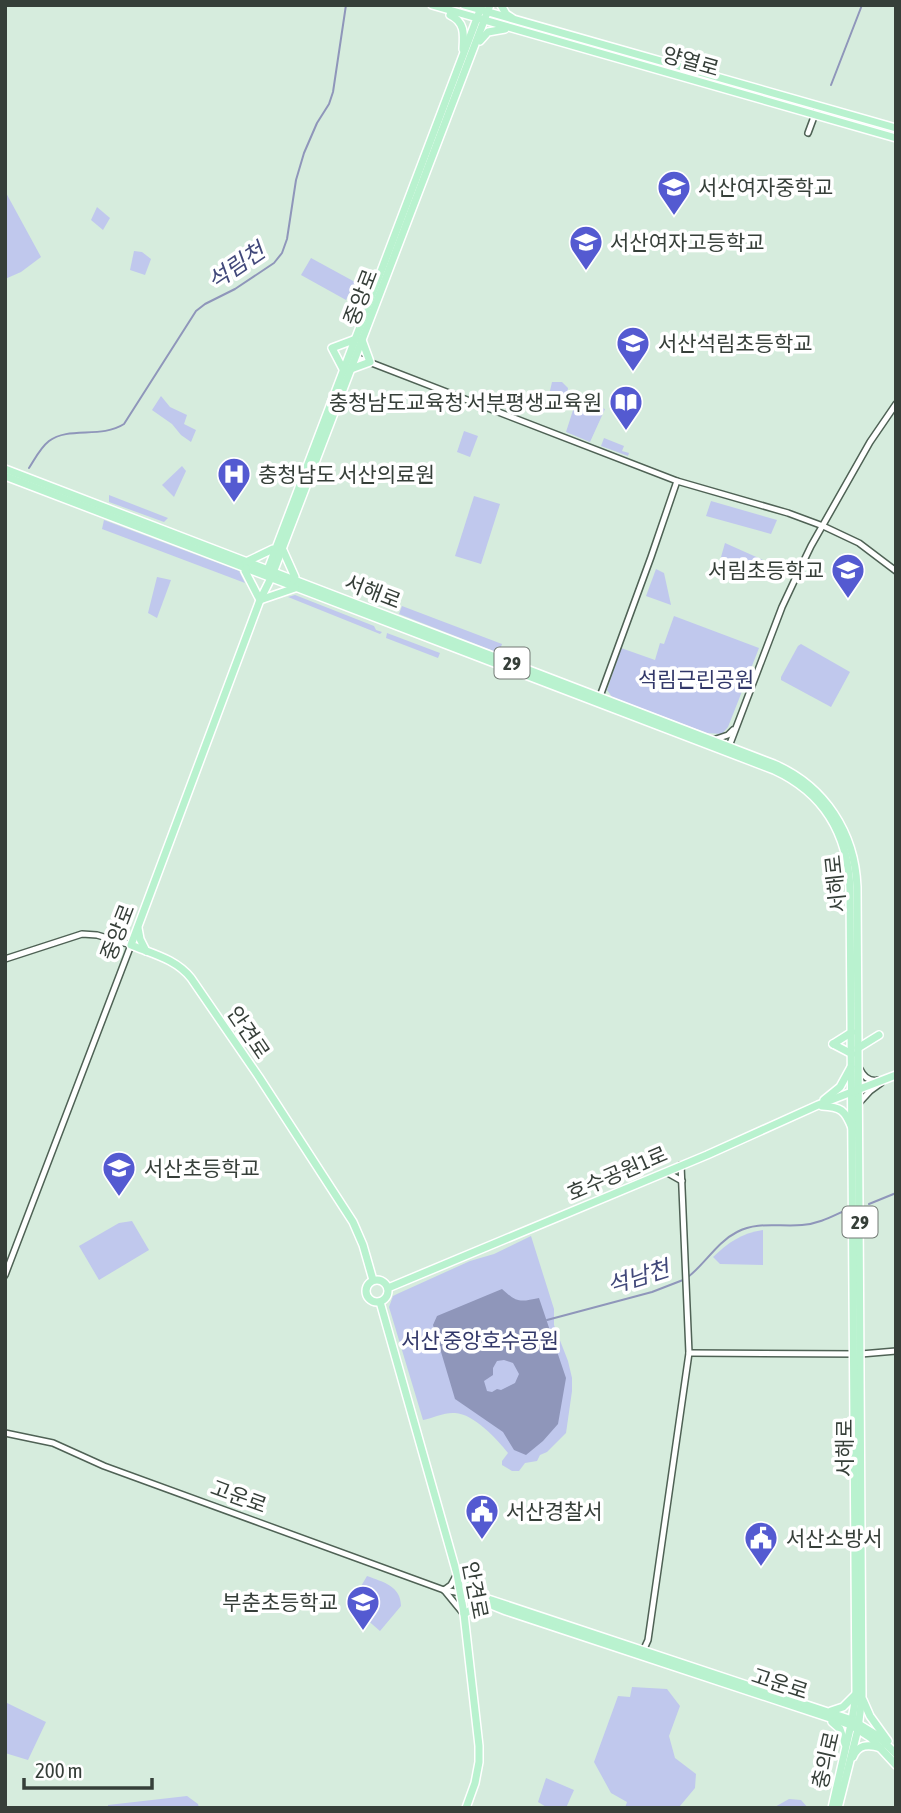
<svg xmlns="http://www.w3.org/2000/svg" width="901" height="1813" viewBox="0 0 901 1813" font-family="'Asap Condensed','Noto Sans KR',sans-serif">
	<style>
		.green { fill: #c0c8ed }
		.water { fill: #8f96ba; fill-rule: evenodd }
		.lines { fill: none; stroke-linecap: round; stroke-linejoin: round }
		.stream { stroke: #8f96ba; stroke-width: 2 }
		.minor-casing { stroke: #4f6255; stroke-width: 8 }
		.major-casing { stroke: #fff; stroke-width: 10 }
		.minor { stroke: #fff; stroke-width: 5 }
		.major { stroke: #b9f2cf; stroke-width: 7 }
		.labels { text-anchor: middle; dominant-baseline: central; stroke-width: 7; stroke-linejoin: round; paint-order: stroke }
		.shield { fill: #fff; stroke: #727974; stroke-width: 2 }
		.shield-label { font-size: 19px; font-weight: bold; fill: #363f39 }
		.street-label { font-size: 21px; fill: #363f39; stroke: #fff }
		.poi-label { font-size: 21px; fill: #363f39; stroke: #fff; text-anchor: start }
		.park-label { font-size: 21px; fill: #323869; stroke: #fff }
		.water-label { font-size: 23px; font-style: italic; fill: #41487a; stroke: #fff }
	</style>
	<rect width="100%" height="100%" fill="#d6ecdd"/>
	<g class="green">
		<path d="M 5,191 L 41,257 L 21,272 L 5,279 Z"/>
		<path d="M 97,207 L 110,218 L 103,230 L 91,220 Z"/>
		<path d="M 134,251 L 142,252 L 151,259 L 145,275 L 130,270 Z"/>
		<path d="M 311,258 L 355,282 L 346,300 L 301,275 Z"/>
		<path d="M 552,382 L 562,382 L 568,388 L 566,401 L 549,395 Z"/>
		<path d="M 161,396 L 170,407 L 187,415 L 184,424 L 196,430 L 191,442 L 181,435 L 172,424 L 152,410 Z"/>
		<path d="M 574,407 L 596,414 L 599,407 L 605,409 L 590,442 L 566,432 Z"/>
		<path d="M 464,431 L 478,436 L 470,457 L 457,452 Z"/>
		<path d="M 604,438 L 624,446 L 622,451 L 629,453 L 628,456 L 601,446 Z"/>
		<path d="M 182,466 L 186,471 L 174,497 L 162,485 Z"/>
		<path d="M 109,495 L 168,518 L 164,522 L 109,502 Z"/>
		<path d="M 474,496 L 500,504 L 481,564 L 455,556 Z"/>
		<path d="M 711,501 L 777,520 L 771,534 L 706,516 Z"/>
		<path d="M 104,520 L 239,571 L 245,583 L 102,529 Z"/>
		<path d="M 725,543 L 763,560 L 756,581 L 719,564 Z"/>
		<path d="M 656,569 L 664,573 L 671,605 L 646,596 Z"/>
		<path d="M 157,577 L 171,580 L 157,618 L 148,613 Z"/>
		<path d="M 295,595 L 374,626 L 376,630 L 382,632 L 380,634 L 288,597 Z"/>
		<path d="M 402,606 L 502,644 L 499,653 L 399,614 Z"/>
		<path d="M 674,616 L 759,648 L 728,727 L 722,734 L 707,733 L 612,697 L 607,690 L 621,648 L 655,660 L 660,643 L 664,644 Z"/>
		<path d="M 387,633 L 440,653 L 438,658 L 386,638 Z"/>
		<path d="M 801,644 L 850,672 L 831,707 L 781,680 L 781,677 L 798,646 Z"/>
		<path d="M 132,1221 L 149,1250 L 99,1280 L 79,1246 L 119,1223 Z"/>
		<path d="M 763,1230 L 763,1265 L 720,1264 L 713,1257 C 728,1243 741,1233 763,1230 Z"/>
		<path d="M 531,1236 L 554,1309 L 554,1325 L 568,1361 L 572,1378 L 572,1391 L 566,1433 L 547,1452 L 540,1455 L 537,1461 L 525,1463 L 519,1471 L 512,1471 L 502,1465 L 502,1461 L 508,1453 C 497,1439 474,1414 455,1413 C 445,1412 433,1418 423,1420 L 389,1307 L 393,1296 L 397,1294 L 470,1261 L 494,1254 Z"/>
		<path d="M 367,1576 C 383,1582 401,1586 401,1606 L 380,1631 L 350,1605 Z"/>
		<path d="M 632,1687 L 667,1689 L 680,1706 L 669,1736 L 675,1758 L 696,1774 L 695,1788 L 680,1806 L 680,1808 L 625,1808 L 627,1802 L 611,1793 L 594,1762 L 618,1696 L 630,1697 Z"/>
		<path d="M 5,1702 L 46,1722 L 28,1760 L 5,1753 Z"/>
		<path d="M 546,1778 L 574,1790 L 566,1808 L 548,1808 L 538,1802 Z"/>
		<path d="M 187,1796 L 198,1804 L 199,1808 L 108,1808 L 108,1805 Z"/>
		<path d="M 789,1799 L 801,1800 L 808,1808 L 773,1808 Z"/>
	</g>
	<path class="water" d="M 502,1289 C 517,1303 520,1302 539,1298 L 566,1378 L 558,1424 L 543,1441 L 526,1455 L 514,1450 L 503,1432 L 455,1399 L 433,1325 L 437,1316 ZM 504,1360 L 513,1363 L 519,1374 L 515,1383 L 501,1390 L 497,1389 L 492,1392 L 487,1391 L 484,1381 L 493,1375 L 493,1368 L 497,1361 Z"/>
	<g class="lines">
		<g class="stream">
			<path d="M 831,85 L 862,5"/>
			<path d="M 29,468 C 35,459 40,448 49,441 C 69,426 101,439 124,424 L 196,311 L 205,304 L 235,289 L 274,263 L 282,253 L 287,239 L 296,180 L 304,153 L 317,123 L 329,104 L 333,92 L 346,5"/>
			<path d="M 869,1204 L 896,1193"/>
			<path d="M 688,1277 C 705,1264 717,1242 737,1232 C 757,1221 780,1227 802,1225 C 818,1224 831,1217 844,1211"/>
			<path d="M 547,1320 L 652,1292 L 683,1280"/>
		</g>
		<defs>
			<g id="minor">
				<path d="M 808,133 L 818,106"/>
				<path d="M 356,357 L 677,481 L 788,513 L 823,526 L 859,543 L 896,571"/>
				<path d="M 599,699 L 651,557 L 677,481"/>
				<path d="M 713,740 L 728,735 L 733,730"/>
				<path d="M 728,749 L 782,607 L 797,575 L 811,546 L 870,442 L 896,404"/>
				<path d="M 5,959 L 82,934 L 97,935 L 131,945 L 5,1275"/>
				<path d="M 860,1069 C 864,1078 870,1082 879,1080"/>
				<path d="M 859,1103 L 870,1091 L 881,1083"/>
				<path d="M 666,1172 L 682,1181"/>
				<path d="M 689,1353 L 861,1354 L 896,1351"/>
				<path d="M 5,1433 L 53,1443 L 104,1466 L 444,1590 L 461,1593"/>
				<path d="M 444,1590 L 462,1612"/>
				<path d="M 444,1590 L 451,1585 L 457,1574"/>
				<path d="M 643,1651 L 648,1640 L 689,1353 L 681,1165"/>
			</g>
			<g id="major">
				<path d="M 432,5 L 896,138"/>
				<path d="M 464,5 L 896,128"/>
				<path d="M 501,5 L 506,14 L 512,18"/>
				<path d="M 450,15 C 465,22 464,34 463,49"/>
				<path d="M 480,41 L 488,32 L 505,29"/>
				<path d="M 351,369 L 370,362 L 362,340"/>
				<path d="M 344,371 L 332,348 L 356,339"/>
				<path d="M 5,469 L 774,764 C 825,786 855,833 857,887 L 862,1696 L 858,1729 L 838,1808"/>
				<path d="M 5,476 L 774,770 C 824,793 848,834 850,889 L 856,1695 L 852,1720 L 832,1808"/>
				<path d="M 282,548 L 295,577 L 294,580"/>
				<path d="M 246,562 L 273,549 L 276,550"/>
				<path d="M 246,568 L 245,571 L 260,600"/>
				<path d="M 267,572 L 482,5"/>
				<path d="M 260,600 L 295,588"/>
				<path d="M 138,928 L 140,939 L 146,951"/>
				<path d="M 833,1044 L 852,1032"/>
				<path d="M 833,1044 L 852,1054"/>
				<path d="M 858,1048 L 879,1035"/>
				<path d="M 824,1100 L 840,1087 L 851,1067"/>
				<path d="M 822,1106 C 841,1107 845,1110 852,1128"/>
				<circle cx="377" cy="1291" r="11"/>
				<path d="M 373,1280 L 363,1245 L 353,1222 L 259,1077 L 191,978 C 176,959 153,954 131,945 L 260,600 L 271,578 L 490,5"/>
				<path d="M 388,1288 L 707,1155 L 818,1105 L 896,1075"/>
				<path d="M 380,1302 L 457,1574 L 464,1614 L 479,1746 L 479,1762 L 475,1783 L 466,1808"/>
				<path d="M 456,1569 L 482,1595"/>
				<path d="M 461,1593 L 506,1611 L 851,1725 L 871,1738 L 896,1765"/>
				<path d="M 467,1594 L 479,1596 L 852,1720 L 878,1736 L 896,1754"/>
				<path d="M 464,1614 L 474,1608 L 485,1604"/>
				<path d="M 863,1700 L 870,1716 L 888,1741"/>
				<path d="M 831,1711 L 843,1707 L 855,1695"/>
				<path d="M 832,1722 L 840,1729 L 845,1744"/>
				<path d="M 853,1757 C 858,1744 869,1744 881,1748"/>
			</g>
		</defs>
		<use href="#minor" class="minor-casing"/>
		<use href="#major" class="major-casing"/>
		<use href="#minor" class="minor"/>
		<use href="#major" class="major"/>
	</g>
	<defs>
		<symbol id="school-pin" viewBox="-11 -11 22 30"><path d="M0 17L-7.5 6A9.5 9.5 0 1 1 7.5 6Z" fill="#545ad1" stroke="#fff"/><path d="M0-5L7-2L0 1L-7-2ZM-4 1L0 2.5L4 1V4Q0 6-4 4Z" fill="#fff"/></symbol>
		<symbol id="library-pin" viewBox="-11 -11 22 30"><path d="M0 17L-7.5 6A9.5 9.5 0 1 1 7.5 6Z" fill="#545ad1" stroke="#fff"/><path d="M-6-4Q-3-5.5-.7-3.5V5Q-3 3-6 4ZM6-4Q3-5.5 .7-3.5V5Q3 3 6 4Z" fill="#fff"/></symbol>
		<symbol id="hospital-pin" viewBox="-11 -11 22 30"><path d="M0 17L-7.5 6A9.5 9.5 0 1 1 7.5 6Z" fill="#545ad1" stroke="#fff"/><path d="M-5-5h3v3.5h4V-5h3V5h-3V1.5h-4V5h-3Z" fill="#fff"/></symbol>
		<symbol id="civic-pin" viewBox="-11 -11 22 30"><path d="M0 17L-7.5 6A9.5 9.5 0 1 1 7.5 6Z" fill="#545ad1" stroke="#fff"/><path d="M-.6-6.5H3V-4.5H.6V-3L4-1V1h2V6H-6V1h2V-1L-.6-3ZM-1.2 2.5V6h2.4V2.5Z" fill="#fff"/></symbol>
	</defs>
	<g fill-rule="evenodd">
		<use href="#school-pin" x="655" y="168" width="38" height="52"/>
		<use href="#school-pin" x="567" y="223" width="38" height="52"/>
		<use href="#school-pin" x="614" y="324" width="38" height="52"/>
		<use href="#library-pin" x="607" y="383" width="38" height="52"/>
		<use href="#hospital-pin" x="215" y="455" width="38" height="52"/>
		<use href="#school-pin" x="829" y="551" width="38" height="52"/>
		<use href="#school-pin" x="100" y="1149" width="38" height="52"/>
		<use href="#civic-pin" x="463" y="1492" width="38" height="52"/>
		<use href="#civic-pin" x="742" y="1519" width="38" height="52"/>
		<use href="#school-pin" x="344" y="1583" width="38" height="52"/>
	</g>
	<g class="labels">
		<g class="shield">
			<rect x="494.5" y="647.5" width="35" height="31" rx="5"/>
			<rect x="842.5" y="1206.5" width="35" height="31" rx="5"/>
		</g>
		<g class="shield-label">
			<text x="512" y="663">29</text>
			<text x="860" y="1222">29</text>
		</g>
		<g class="street-label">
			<text transform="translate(691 61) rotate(16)">양열로</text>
			<text transform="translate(360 297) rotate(-69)">중앙로</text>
			<text transform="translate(373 591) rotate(21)">서해로</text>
			<text transform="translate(835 884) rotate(-96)">서해로</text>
			<text transform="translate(117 932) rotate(-69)">중앙로</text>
			<text transform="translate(249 1032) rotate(56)">안견로</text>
			<text transform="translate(617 1173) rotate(-23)">호수공원1로</text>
			<text transform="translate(844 1448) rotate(-90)">서해로</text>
			<text transform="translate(239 1496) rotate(20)">고운로</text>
			<text transform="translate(476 1590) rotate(79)">안견로</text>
			<text transform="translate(780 1683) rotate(18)">고운로</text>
			<text transform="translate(825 1760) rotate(-77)">충의로</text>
		</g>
		<g class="poi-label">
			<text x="698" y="187">서산여자중학교</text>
			<text x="610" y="242">서산여자고등학교</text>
			<text x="658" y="343">서산석림초등학교</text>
			<text x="602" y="402" text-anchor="end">충청남도교육청 서부평생교육원</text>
			<text x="258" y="474">충청남도 서산의료원</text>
			<text x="824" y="570" text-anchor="end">서림초등학교</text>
			<text x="144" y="1168">서산초등학교</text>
			<text x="506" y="1511">서산경찰서</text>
			<text x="786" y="1538">서산소방서</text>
			<text x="338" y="1602" text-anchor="end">부춘초등학교</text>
		</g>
		<g class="park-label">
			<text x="696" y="679">석림근린공원</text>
			<text x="480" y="1340">서산 중앙호수공원</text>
		</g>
		<g class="water-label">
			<text transform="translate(236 266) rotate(-34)">석림천</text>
			<text transform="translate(638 1277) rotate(-17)">석남천</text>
		</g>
	</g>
	<rect width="901" height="1813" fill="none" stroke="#363f39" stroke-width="14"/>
	<path d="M24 1778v10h128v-10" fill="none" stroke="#363f39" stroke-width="3.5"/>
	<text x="35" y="1778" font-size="21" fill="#363f39" stroke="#ffffff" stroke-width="5" paint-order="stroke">200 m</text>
</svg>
